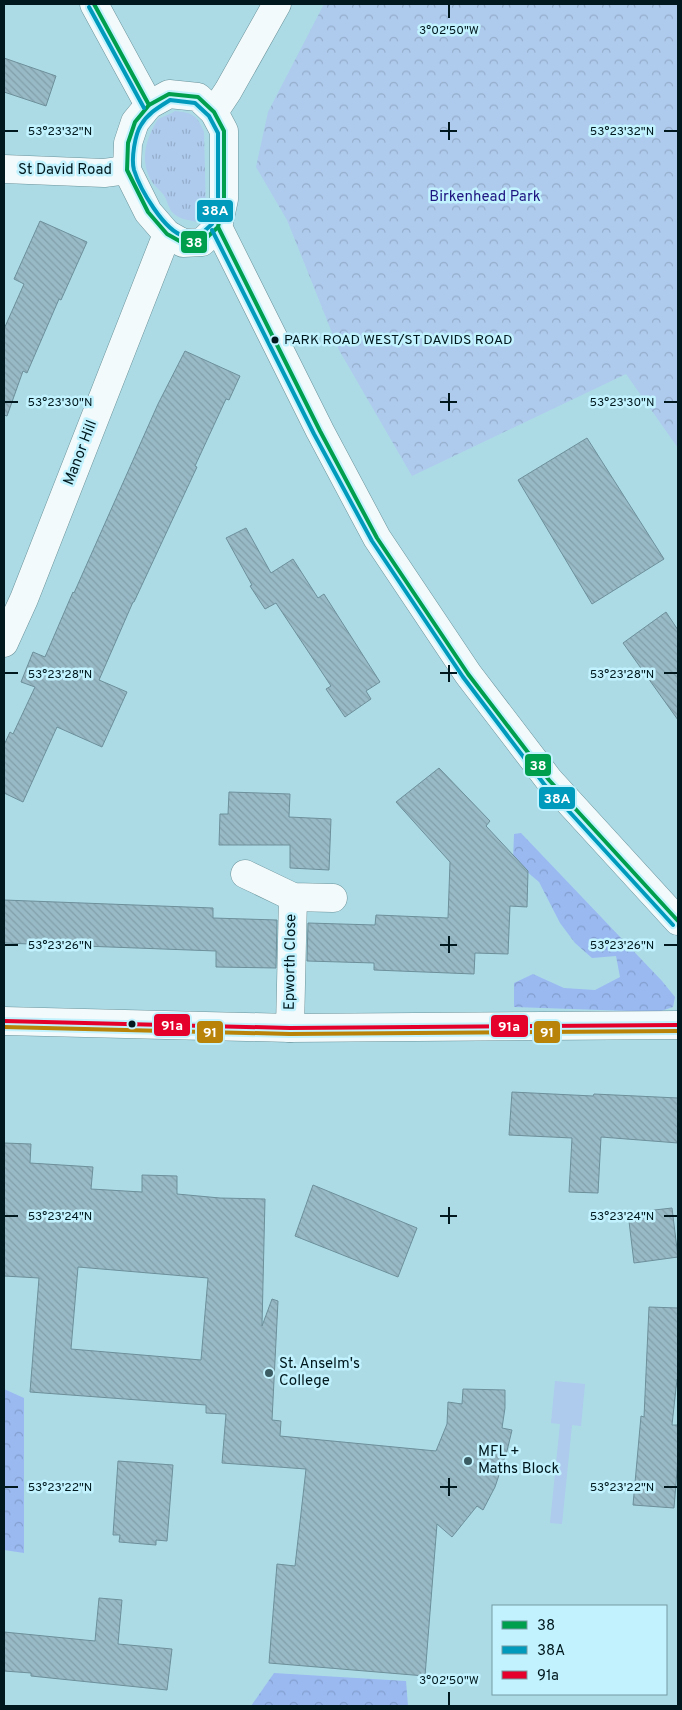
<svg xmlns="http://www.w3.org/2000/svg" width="682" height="1710" viewBox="0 0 682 1710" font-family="Overpass,sans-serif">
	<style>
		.grass { fill: url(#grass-tufts) }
		.forest { fill: url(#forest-crowns) }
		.park { fill: url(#park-crowns) }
		.garden { fill: #aecaed }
		.building { fill: url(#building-back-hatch); stroke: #6d909b; fill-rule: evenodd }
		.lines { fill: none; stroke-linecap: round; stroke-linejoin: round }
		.minor-casing { stroke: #6a939b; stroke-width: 29 }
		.minor { stroke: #f3fafb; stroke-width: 28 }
		.bus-1-casing { stroke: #c1f2fd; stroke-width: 8 }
		.bus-2-casing { stroke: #c1f2fd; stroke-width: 8 }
		.bus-3-casing { stroke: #c1f2fd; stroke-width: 8 }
		.bus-4-casing { stroke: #c1f2fd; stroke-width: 8 }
		.bus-1 { stroke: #009f4e; stroke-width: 4 }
		.bus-2 { stroke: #009abc; stroke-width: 4 }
		.bus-3 { stroke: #e4002b; stroke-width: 4 }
		.bus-4 { stroke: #b98208; stroke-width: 4 }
		.ticks { fill: none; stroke: #00181e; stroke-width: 2 }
		.bus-dot { fill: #00181e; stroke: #c1f2fd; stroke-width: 2 }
		.poi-dot { fill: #3c5c64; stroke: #c1f2fd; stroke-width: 2 }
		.labels { text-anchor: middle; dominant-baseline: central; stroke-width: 5; stroke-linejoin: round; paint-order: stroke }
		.bus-label { font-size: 14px; fill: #00181e; stroke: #c1f2fd; text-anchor: start }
		.street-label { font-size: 15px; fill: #00181e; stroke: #c1f2fd }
		.park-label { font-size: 15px; fill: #1f1581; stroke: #c1f2fd }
		.poi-label { font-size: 15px; fill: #00181e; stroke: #c1f2fd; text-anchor: start }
		.ticks-label { font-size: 12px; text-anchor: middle; fill: #00181e; stroke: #c1f2fd; stroke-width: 5; stroke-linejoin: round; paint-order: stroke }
		.line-badge { stroke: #c1f2fd; stroke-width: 2 }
		.badge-label { font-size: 14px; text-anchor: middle; font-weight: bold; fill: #fff }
	</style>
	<defs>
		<pattern id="grass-tufts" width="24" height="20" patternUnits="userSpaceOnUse" patternTransform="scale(1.25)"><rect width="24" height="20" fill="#aecaed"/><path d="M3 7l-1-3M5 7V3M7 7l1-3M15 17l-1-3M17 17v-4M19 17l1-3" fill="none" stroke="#94adcb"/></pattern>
		<pattern id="forest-crowns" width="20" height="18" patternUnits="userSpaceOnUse" patternTransform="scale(1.25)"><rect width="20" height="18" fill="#9ab9f1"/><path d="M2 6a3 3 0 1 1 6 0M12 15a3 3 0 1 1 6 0" fill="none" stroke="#839ece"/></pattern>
		<pattern id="park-crowns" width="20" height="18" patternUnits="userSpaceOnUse" patternTransform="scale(1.25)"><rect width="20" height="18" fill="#aecaed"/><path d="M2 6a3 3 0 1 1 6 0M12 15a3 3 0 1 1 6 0" fill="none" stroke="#94adcb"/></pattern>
		<pattern id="building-back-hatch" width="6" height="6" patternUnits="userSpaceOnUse" patternTransform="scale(1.25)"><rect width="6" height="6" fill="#98bac6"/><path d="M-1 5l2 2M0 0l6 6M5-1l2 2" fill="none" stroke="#819faa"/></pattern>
	</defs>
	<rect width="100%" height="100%" fill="#acdbe6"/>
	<path class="grass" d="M 175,111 C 193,113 197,115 204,132 L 206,215 L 197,222 C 188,220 178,219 172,212 C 168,207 167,199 163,194 C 159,190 155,186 152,182 C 139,160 146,139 158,119 L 172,113 Z"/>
	<g class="forest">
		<path d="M 521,833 L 662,981 L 675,997 L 673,1007 L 658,1012 L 514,1007 L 514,983 L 533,974 L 564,988 L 595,990 L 620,977 L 616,956 L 592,958 L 575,943 L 560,923 L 539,882 L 513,860 L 514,834 Z"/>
		<path d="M 4,1389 L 24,1398 L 24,1553 L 4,1550 Z"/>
		<path d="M 274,1673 L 406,1681 L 408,1706 L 251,1706 Z"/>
	</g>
	<path class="park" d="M 324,4 L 678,4 L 678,448 L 626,374 L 412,476 L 339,350 L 287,220 L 256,167 L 268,112 Z"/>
	<path class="garden" d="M 555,1381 L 585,1384 L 581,1426 L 572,1425 L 562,1524 L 550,1523 L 560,1424 L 551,1423 Z"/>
	<g class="building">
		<path d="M 4,58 L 56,76 L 46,106 L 4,92 Z"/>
		<path d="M 40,221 L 87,242 L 61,300 L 59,299 L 27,373 L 23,371 L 7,416 L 4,415 L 4,329 L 24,284 L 14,279 Z"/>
		<path d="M 185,351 L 240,376 L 229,400 L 226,399 L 195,466 L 197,467 L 134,602 L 133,602 L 99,680 L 127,692 L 102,747 L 57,727 L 23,802 L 4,793 L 4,745 L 10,732 L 13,734 L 35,687 L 21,682 L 33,652 L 45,657 L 73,592 L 74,593 L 158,404 Z"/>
		<path d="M 587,438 L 664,559 L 592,604 L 518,480 Z"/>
		<path d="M 246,528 L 271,573 L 293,559 L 318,598 L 324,594 L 380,682 L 366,691 L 371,699 L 345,717 L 326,689 L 331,686 L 276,603 L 265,609 L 250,586 L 252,585 L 226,538 Z"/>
		<path d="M 666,612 L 678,630 L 678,720 L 623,643 Z"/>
		<path d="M 439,768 L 490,821 L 486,826 L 528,871 L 527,907 L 510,906 L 508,954 L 475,953 L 474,974 L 374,970 L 374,963 L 307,961 L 308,923 L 375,925 L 376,915 L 448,918 L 450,862 L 396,802 Z"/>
		<path d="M 229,792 L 290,794 L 289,817 L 331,819 L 329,870 L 290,868 L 290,845 L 219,845 L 220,814 L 228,814 Z"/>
		<path d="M 4,900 L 213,908 L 213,918 L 277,920 L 276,968 L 216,967 L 216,951 L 4,943 Z"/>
		<path d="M 512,1092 L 593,1096 L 594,1094 L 678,1098 L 678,1143 L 601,1137 L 598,1193 L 569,1192 L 572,1138 L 509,1135 Z"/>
		<path d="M 4,1143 L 31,1144 L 30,1163 L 93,1167 L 91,1189 L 142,1192 L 142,1175 L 177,1176 L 177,1194 L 220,1198 L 265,1199 L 262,1326 L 272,1299 L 278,1301 L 272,1420 L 281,1421 L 280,1436 L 436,1451 L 447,1424 L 448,1402 L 462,1404 L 463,1389 L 505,1390 L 505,1408 L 502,1428 L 512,1430 L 507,1451 L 495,1487 L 483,1510 L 477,1506 L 452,1537 L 437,1524 L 425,1676 L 269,1663 L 277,1564 L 295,1566 L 306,1469 L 222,1463 L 226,1414 L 206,1413 L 206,1405 L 30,1392 L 39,1278 L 4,1276 ZM 78,1267 L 208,1278 L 201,1360 L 71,1349 Z"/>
		<path d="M 313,1185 L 417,1228 L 398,1277 L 295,1236 Z"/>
		<path d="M 672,1208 L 678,1257 L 634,1263 L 628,1213 Z"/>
		<path d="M 649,1307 L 678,1308 L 678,1379 L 677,1379 L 672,1425 L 678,1425 L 678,1459 L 674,1508 L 633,1505 L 641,1416 L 644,1417 Z"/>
		<path d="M 118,1461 L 173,1465 L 167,1541 L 156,1540 L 156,1545 L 119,1542 L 120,1535 L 113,1535 Z"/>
		<path d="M 99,1598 L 122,1600 L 118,1644 L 172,1649 L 167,1690 L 31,1676 L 31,1673 L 4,1671 L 4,1632 L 95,1641 Z"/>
	</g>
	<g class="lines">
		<defs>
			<g id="minor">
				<path d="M 94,4 L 149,105"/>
				<path d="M 169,94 L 198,97 L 214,112 L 224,131 L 224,199 L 218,227 L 202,242 L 183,243 L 167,234 L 148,212 L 127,170 L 128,143 L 135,122 L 149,105 Z"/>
				<path d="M 214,112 L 228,91 L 277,4"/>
				<path d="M 4,169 L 104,173 L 127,170"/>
				<path d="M 218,227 L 320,431 L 377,538 L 468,674 L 549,780 L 678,921"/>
				<path d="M 4,643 L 24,599 L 167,234"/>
				<path d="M 245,874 L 293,897 L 333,898"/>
				<path d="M 4,1021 L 290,1028 L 678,1025"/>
				<path d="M 290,1028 L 293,897"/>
			</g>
		</defs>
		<use href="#minor" class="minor-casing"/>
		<use href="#minor" class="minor"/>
		<defs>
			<g id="bus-1">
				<path d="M 94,4 L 149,105"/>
				<path d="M 169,94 L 198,97 L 214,112 L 224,131 L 224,199 L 218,227 L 202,242 L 183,243 L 167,234 L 148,212 L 127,170 L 128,143 L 135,122 L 149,105 Z"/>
				<path d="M 218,227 L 320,431 L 377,538 L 468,674 L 549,780 L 678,921"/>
			</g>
			<g id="bus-2">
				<path d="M 89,7 L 144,108"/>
				<path d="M 170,100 L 195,103 L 209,116 L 218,133 L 218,198 L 212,224 L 199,236 C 195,236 188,238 184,236 C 164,231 140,189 134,170 C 131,159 135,134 141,125 C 148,113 159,107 170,100 Z"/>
				<path d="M 212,230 L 314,434 L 372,541 L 463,677 L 544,784 L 673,925"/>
			</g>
			<path id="bus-3" d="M 4,1021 L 290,1028 L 678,1025"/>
			<path id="bus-4" d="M 4,1027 L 290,1034 L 678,1031"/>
		</defs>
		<use href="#bus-1" class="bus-1-casing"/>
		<use href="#bus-2" class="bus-2-casing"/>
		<use href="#bus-3" class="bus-3-casing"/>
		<use href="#bus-4" class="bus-4-casing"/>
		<use href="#bus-1" class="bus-1"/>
		<use href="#bus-2" class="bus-2"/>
		<use href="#bus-3" class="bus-3"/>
		<use href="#bus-4" class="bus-4"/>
	</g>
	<path class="ticks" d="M 449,5 L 449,18M 449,122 L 449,140M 5,131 L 18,131M 440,131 L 457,131M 664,131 L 677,131M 449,393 L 449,411M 5,402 L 18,402M 440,402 L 457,402M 664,402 L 677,402M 449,665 L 449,682M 5,673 L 18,673M 440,673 L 457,673M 664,673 L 677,673M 449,936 L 449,953M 5,945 L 18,945M 440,945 L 457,945M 664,945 L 677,945M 449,1207 L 449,1224M 5,1216 L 18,1216M 440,1216 L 457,1216M 664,1216 L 677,1216M 449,1478 L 449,1496M 5,1487 L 18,1487M 440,1487 L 457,1487M 664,1487 L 677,1487M 449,1692 L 449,1705"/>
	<g class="bus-dot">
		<circle cx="275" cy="340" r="4.5"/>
		<circle cx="132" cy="1024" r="4.5"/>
	</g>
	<g class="poi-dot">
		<circle cx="269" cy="1373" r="5"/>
		<circle cx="468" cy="1461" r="5"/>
	</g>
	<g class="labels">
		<g class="bus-label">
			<text x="284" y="340">PARK ROAD WEST/ST DAVIDS ROAD</text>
		</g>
		<g class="street-label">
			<text x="65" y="170">St David Road</text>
			<text transform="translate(81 453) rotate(-69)">Manor Hill</text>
			<text transform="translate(291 962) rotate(-89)">Epworth Close</text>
		</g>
		<g class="park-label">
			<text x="485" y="197">Birkenhead Park</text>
		</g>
		<g class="poi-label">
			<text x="279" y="1364">St. Anselm's<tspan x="279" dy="17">College</tspan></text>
			<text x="478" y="1452">MFL +<tspan x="478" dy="17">Maths Block</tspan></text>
		</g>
	</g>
	<g class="ticks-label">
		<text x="449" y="34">3°02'50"W</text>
		<text x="60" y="135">53°23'32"N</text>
		<text x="622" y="135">53°23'32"N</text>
		<text x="60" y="406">53°23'30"N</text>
		<text x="622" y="406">53°23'30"N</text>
		<text x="60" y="678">53°23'28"N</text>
		<text x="622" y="678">53°23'28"N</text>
		<text x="60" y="949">53°23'26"N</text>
		<text x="622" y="949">53°23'26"N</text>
		<text x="60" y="1220">53°23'24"N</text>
		<text x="622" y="1220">53°23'24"N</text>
		<text x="60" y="1491">53°23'22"N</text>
		<text x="622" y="1491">53°23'22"N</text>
		<text x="449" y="1684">3°02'50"W</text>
	</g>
	<g class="line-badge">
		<rect x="196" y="199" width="38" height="24" rx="5" fill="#009abc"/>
		<rect x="180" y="230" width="28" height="24" rx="5" fill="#009f4e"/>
		<rect x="524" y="753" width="28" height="24" rx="5" fill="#009f4e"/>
		<rect x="538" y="786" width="38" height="24" rx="5" fill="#009abc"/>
		<rect x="153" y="1013" width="38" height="24" rx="5" fill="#e4002b"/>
		<rect x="490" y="1014" width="39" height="24" rx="5" fill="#e4002b"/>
		<rect x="533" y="1020" width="28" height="24" rx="5" fill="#b98208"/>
		<rect x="196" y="1020" width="28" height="24" rx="5" fill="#b98208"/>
	</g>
	<g class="badge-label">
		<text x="215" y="215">38A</text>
		<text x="194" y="247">38</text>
		<text x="538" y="770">38</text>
		<text x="557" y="803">38A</text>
		<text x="172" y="1030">91a</text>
		<text x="509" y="1031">91a</text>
		<text x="547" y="1037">91</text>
		<text x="210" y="1037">91</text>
	</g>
	<rect width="682" height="1710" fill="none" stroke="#00181e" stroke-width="10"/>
	<rect x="492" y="1605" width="175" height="90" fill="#c1f2fd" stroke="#749ba4"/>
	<rect x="502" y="1621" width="25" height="8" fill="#009f4e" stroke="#749ba4"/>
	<text x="537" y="1630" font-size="15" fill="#00181e">38</text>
	<rect x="502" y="1646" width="25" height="8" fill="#009abc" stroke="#749ba4"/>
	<text x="537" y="1655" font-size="15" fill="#00181e">38A</text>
	<rect x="502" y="1671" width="25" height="8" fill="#e4002b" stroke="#749ba4"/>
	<text x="537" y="1680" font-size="15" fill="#00181e">91a</text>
</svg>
